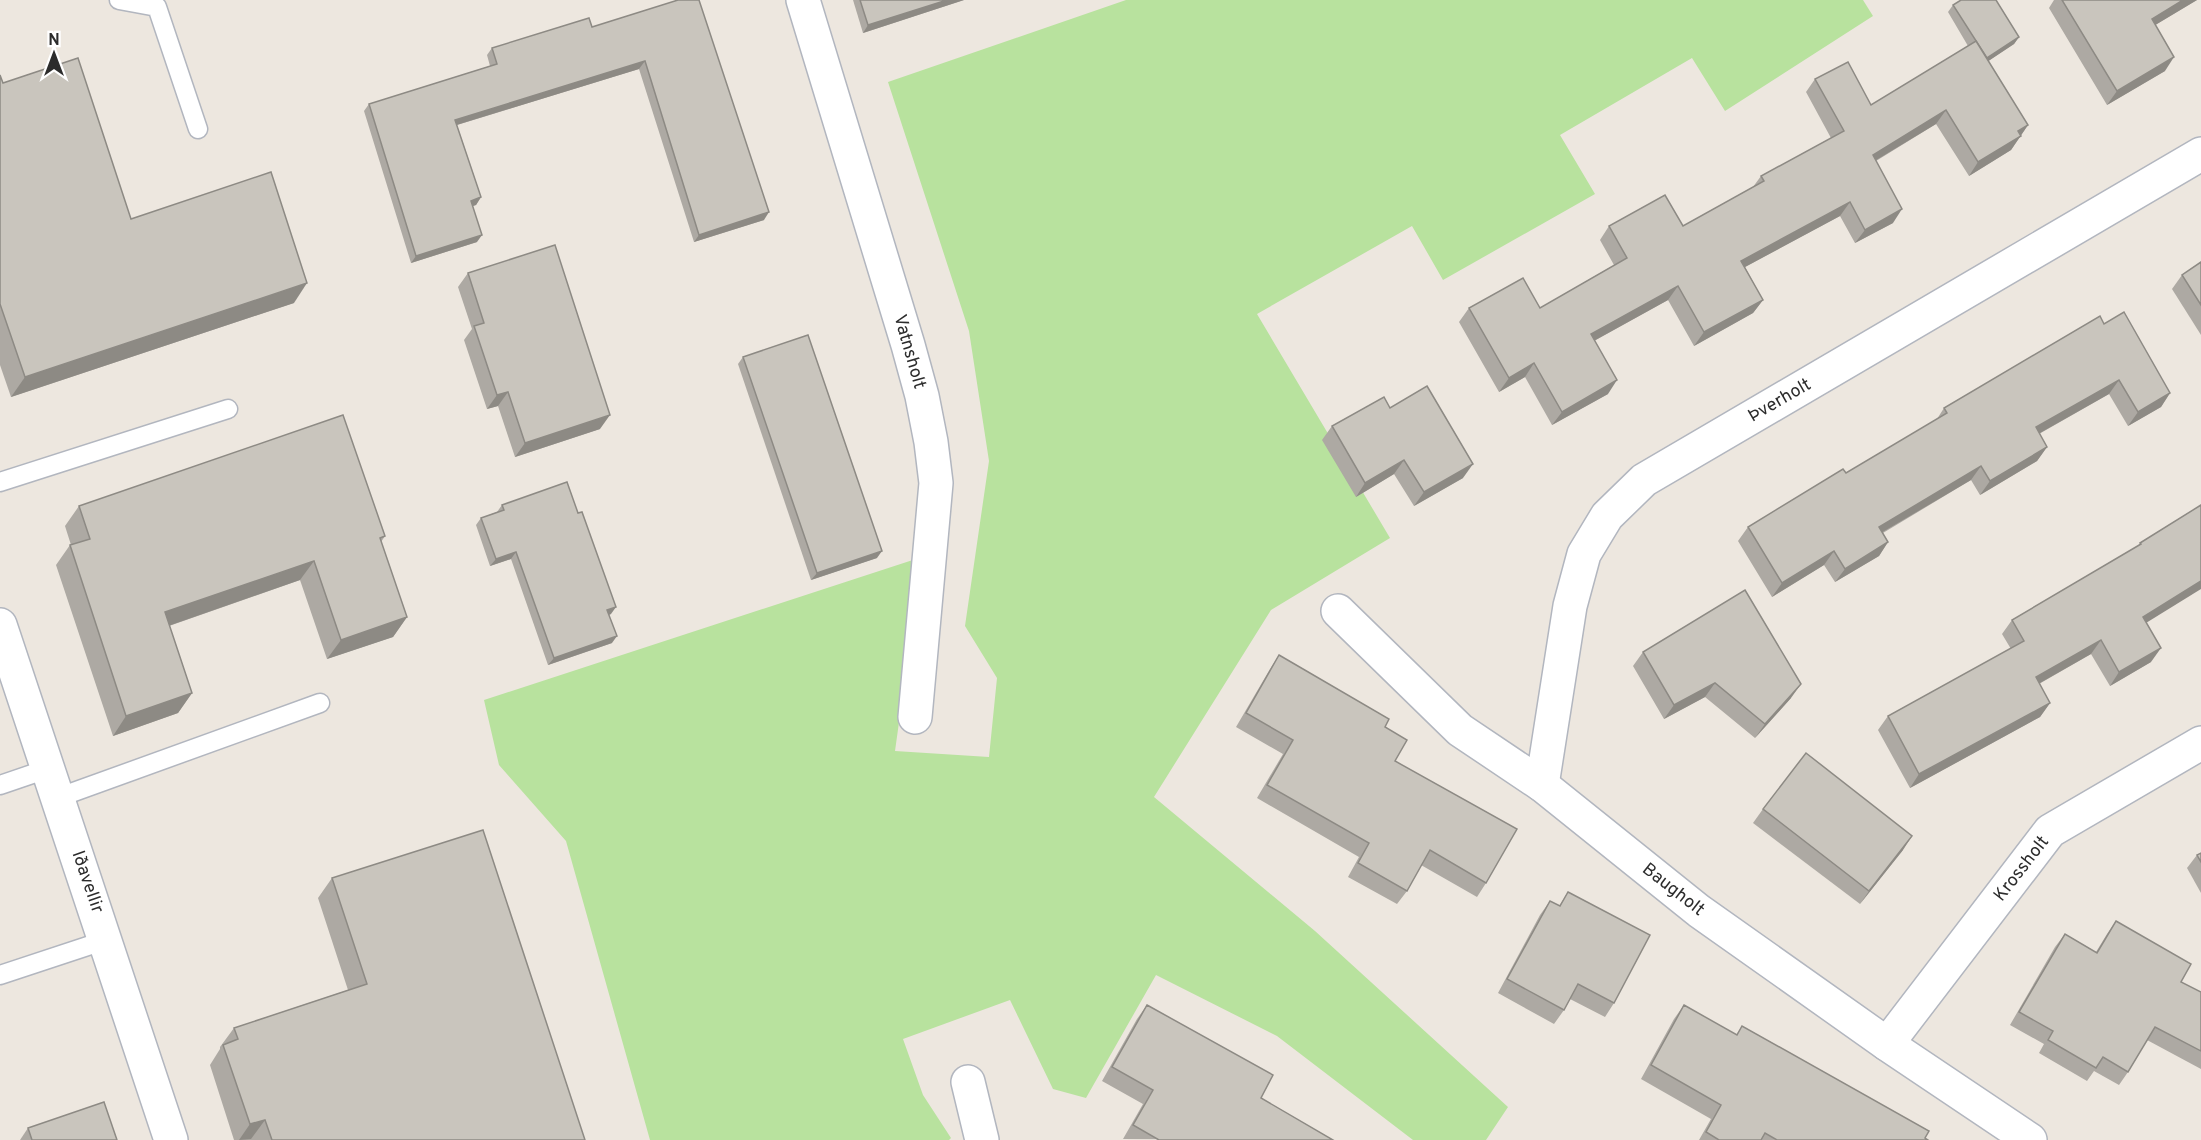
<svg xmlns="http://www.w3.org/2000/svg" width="2201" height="1140" viewBox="0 0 2201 1140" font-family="Overpass,sans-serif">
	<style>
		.green { fill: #b8e29e }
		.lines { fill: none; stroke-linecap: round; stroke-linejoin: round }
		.lane-casing { stroke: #b2b6bf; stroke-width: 21 }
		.street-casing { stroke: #b2b6bf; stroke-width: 36 }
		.lane { stroke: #fff; stroke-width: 18 }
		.street { stroke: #fff; stroke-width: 33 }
		.wall { fill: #ada9a3 }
		.shaded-wall { fill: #8d8a84 }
		.building { fill: #c9c5bd; stroke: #8d8a84; stroke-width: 1.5 }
		.labels { text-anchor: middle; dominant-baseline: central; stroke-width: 4.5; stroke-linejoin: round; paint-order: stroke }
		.street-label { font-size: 18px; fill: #2c2c2c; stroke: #fff }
	</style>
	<rect width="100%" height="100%" fill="#ede7df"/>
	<path class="green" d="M 1126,0 L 1863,0 L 1873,16 L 1725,111 L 1692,58 L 1560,135 L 1595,194 L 1443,280 L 1412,226 L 1257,314 L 1390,538 L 1271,610 L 1154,797 L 1315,931 L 1508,1107 L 1486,1140 L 1413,1140 L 1277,1036 L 1156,975 L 1086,1098 L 1053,1089 L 1010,1000 L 903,1039 L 923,1095 L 951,1138 L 949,1140 L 650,1140 L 566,841 L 499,765 L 484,700 L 922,557 L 895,751 L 989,757 L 997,678 L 965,626 L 989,461 L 969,331 L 888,82 Z"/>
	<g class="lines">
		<defs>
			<g id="lane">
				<path d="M 119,0 L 157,7 L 198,129"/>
				<path d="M 0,482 L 228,409"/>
				<path d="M 0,785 L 47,769"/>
				<path d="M 57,798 L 320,703"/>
				<path d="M 0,975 L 106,940"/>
			</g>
			<g id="street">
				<path d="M 803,0 L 908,345 L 922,396 L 931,442 L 936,483 L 915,717"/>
				<path d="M 1338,611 L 1460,730 L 1542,785 L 1699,911 L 1887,1044 L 2030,1140"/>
				<path d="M 0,625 L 171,1140"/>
				<path d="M 1542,785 L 1570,606 L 1584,554 L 1607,516 L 1644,480 L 2201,154"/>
				<path d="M 1887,1044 L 2050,831 L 2201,743"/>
				<path d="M 968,1082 L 982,1140"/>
			</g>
		</defs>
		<use href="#lane" class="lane-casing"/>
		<use href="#street" class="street-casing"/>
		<use href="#lane" class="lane"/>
		<use href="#street" class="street"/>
	</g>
	<g class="wall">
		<path d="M 678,0 L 764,220 L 694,242 L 639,69 L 457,125 L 481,197 L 476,205 L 473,206 L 477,242 L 411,263 L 364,111 L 369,104 L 490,66 L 487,55 L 492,48 L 592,27 Z"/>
		<path d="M 853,0 L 964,0 L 863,33 Z"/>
		<path d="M 2054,0 L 2197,0 L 2155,25 L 2165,71 L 2107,105 L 2049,8 Z"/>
		<path d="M 1953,5 L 2019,37 L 2014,44 L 1988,61 L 2028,125 L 2011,150 L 1969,176 L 1936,124 L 1876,161 L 1893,223 L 1855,243 L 1840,216 L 1745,267 L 1763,300 L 1753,313 L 1694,346 L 1668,300 L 1594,341 L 1608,394 L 1552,425 L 1525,377 L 1499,392 L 1459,322 L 1469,308 L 1540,308 L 1614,265 L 1600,240 L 1609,226 L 1683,226 L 1753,187 L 1761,176 L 1831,138 L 1806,92 L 1815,79 L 1871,105 L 1968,46 L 1948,12 Z"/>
		<path d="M 0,75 L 3,83 L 131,219 L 294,303 L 11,397 L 0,365 Z"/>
		<path d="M 2201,262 L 2201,335 L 2172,289 L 2182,275 Z"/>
		<path d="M 468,273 L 600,429 L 515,457 L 498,406 L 487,409 L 464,340 L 472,329 L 458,287 Z"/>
		<path d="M 2104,324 L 2170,393 L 2161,407 L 2128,426 L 2109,394 L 2039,434 L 2047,447 L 2037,461 L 1980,495 L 1971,480 L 1883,533 L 1888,542 L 1879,556 L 1835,582 L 1824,565 L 1772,597 L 1738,541 L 1748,527 L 1846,473 L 1937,419 L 1944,408 Z"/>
		<path d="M 743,357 L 877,558 L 811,580 L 738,364 Z"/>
		<path d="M 1390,408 L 1463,478 L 1414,506 L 1394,474 L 1356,497 L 1322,440 L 1332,426 Z"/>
		<path d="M 502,505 L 611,614 L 609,615 L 612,643 L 548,665 L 511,559 L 490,566 L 476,525 L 481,518 L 497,512 Z"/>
		<path d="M 2201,505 L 2146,623 L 2151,662 L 2110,686 L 2091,654 L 2039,684 L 2050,703 L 2040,717 L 1910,788 L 1878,730 L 1888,716 L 2011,649 L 2002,634 L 2012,620 L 2138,546 L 2140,543 Z"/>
		<path d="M 79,506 L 385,536 L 381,542 L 407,617 L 393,637 L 327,659 L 300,580 L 169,626 L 192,693 L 178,713 L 113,736 L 56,565 L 70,545 L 71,545 L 65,526 Z"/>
		<path d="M 1643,652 L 1791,698 L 1755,738 L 1705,697 L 1664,719 L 1633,666 Z"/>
		<path d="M 1279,655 L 1385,727 L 1395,761 L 1486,883 L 1477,897 L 1421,865 L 1407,891 L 1397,904 L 1348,877 L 1359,857 L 1257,798 L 1283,754 L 1236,727 L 1270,669 Z"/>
		<path d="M 1763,809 L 1903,850 L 1860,904 L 1753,823 Z"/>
		<path d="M 2201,853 L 2201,893 L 2187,868 L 2197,855 Z"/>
		<path d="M 332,878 L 585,1140 L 234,1140 L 210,1065 L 220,1049 L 220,1047 L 234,1028 L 348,990 L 318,898 Z"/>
		<path d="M 1568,892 L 1614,1003 L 1605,1017 L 1570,999 L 1564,1010 L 1554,1024 L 1498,993 L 1540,915 L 1550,901 L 1559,906 Z"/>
		<path d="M 2116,921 L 2181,982 L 2201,992 L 2201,1069 L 2147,1040 L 2128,1072 L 2119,1085 L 2094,1071 L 2087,1081 L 2039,1053 L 2044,1044 L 2010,1025 L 2055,947 L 2065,934 L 2096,952 L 2107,934 Z"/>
		<path d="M 1147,1005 L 1261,1098 L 1333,1140 L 1123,1139 L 1143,1104 L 1102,1081 L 1137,1019 Z"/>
		<path d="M 1684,1005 L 1736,1035 L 1742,1026 L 1928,1140 L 1699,1140 L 1711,1119 L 1641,1079 L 1674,1019 Z"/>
		<path d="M 28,1128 L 117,1140 L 20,1140 Z"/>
	</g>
	<g class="shaded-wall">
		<path d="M 947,0 L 964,0 L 863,33 L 868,25 Z"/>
		<path d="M 2183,0 L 2197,0 L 2142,33 L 2152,19 Z"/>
		<path d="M 2019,37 L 2014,44 L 1981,66 L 1986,58 Z"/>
		<path d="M 2174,57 L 2165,71 L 2107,105 L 2117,91 Z"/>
		<path d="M 645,61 L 639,69 L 450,127 L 455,120 Z"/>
		<path d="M 1946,110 L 1936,124 L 1863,168 L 1873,155 Z"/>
		<path d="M 2028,125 L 2011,150 L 1969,176 L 1978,162 L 2018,131 Z"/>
		<path d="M 481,197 L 476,205 L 466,208 L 471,201 Z"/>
		<path d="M 1850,202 L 1840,216 L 1732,274 L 1741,261 Z"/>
		<path d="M 1902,209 L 1893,223 L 1855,243 L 1865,230 Z"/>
		<path d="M 769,212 L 764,220 L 694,242 L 699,235 Z"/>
		<path d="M 482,235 L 477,242 L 411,263 L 416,256 Z"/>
		<path d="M 307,283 L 294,303 L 11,397 L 25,377 Z"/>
		<path d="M 1678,286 L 1668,300 L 1581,348 L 1591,334 Z"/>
		<path d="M 1763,300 L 1753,313 L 1694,346 L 1704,332 Z"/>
		<path d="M 1534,363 L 1525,377 L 1499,392 L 1509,378 Z"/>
		<path d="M 1617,380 L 1608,394 L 1552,425 L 1562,412 Z"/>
		<path d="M 2119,380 L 2109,394 L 2026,441 L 2036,427 Z"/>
		<path d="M 508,392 L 498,406 L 487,409 L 497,395 Z"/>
		<path d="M 2170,393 L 2161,407 L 2128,426 L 2138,412 Z"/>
		<path d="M 610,415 L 600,429 L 515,457 L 525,443 Z"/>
		<path d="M 2047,447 L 2037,461 L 1980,495 L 1990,481 Z"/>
		<path d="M 1404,460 L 1394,474 L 1356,497 L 1365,483 Z"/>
		<path d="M 1473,464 L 1463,478 L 1414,506 L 1424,492 Z"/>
		<path d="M 1981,466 L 1971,480 L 1869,540 L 1879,527 Z"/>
		<path d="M 1888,542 L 1879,556 L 1835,582 L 1845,569 Z"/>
		<path d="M 882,551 L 877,558 L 811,580 L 817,573 Z"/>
		<path d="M 1834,551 L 1824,565 L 1772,597 L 1782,583 Z"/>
		<path d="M 516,552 L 511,559 L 490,566 L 496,559 Z"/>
		<path d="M 314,561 L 300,580 L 151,632 L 165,612 Z"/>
		<path d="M 2201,581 L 2201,589 L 2133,631 L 2143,617 Z"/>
		<path d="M 616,607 L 611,614 L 602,617 L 607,610 Z"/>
		<path d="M 407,617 L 393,637 L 327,659 L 341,640 Z"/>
		<path d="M 617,636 L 612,643 L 548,665 L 554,658 Z"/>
		<path d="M 2101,640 L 2091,654 L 2026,691 L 2036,677 Z"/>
		<path d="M 2161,648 L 2151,662 L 2110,686 L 2119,672 Z"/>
		<path d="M 1715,683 L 1705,697 L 1664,719 L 1674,705 Z"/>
		<path d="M 1801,684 L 1791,698 L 1755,738 L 1765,724 Z"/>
		<path d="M 192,693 L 178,713 L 113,736 L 126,716 Z"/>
		<path d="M 2050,703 L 2040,717 L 1910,788 L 1919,774 Z"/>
		<path d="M 1912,836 L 1903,850 L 1860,904 L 1869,891 Z"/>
		<path d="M 265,1120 L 251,1139 L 239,1140 L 250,1124 Z"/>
	</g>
	<g class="building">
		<path d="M 678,0 L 699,0 L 769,212 L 699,235 L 645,61 L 455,120 L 481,197 L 471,201 L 482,235 L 416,256 L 369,104 L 497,64 L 492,48 L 589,18 L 592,27 Z"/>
		<path d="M 860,0 L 947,0 L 868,25 Z"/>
		<path d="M 1961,0 L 1996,0 L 2019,37 L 1987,58 L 1953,5 Z"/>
		<path d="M 2062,0 L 2183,0 L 2152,19 L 2174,57 L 2117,91 Z"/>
		<path d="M 1976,41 L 2028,125 L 2018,131 L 2021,136 L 1978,162 L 1946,110 L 1873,155 L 1902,209 L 1865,230 L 1850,202 L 1741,261 L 1763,300 L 1704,332 L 1678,286 L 1591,334 L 1617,380 L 1562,412 L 1534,363 L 1509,378 L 1469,308 L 1523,278 L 1540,308 L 1627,258 L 1609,226 L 1665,195 L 1683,226 L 1764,181 L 1761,176 L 1844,131 L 1815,79 L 1848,62 L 1871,105 Z"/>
		<path d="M 78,58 L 131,219 L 271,172 L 307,283 L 25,377 L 0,304 L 0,75 L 3,83 Z"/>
		<path d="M 555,245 L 610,415 L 525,443 L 508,392 L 497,395 L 474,326 L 484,323 L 468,273 Z"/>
		<path d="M 2201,262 L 2201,305 L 2182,275 Z"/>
		<path d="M 2124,312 L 2170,393 L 2138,412 L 2119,380 L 2036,427 L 2047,447 L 1990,481 L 1981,466 L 1879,527 L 1888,542 L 1845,569 L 1834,551 L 1782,583 L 1748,527 L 1843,469 L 1846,473 L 1947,413 L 1944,408 L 2100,316 L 2104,324 Z"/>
		<path d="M 808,335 L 882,551 L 817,573 L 743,357 Z"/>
		<path d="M 1427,386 L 1473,464 L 1424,492 L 1404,460 L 1365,483 L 1332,426 L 1384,397 L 1390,408 Z"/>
		<path d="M 343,415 L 385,536 L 380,538 L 407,617 L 341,640 L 314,561 L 165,612 L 192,693 L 126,716 L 70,545 L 90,539 L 79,506 Z"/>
		<path d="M 567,482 L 578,513 L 582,512 L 616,607 L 607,610 L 617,636 L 554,658 L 516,552 L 496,559 L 481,518 L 504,510 L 502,505 Z"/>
		<path d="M 2201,505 L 2201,581 L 2143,617 L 2161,648 L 2119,672 L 2101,640 L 2036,677 L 2050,703 L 1919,774 L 1888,716 L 2024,641 L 2012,620 L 2141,544 L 2140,543 Z"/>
		<path d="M 1745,590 L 1801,684 L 1765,724 L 1715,683 L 1674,705 L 1643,652 Z"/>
		<path d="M 1279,655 L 1389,719 L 1385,727 L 1407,740 L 1395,761 L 1517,829 L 1486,883 L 1430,850 L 1407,891 L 1358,863 L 1369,843 L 1267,785 L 1293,740 L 1246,713 Z"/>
		<path d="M 1806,753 L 1912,836 L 1869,891 L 1763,809 Z"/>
		<path d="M 483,830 L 585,1140 L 272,1140 L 265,1120 L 250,1124 L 223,1045 L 238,1039 L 234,1028 L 367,984 L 332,878 Z"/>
		<path d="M 2201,853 L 2201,862 L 2197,855 Z"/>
		<path d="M 1568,892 L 1650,935 L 1614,1003 L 1578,984 L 1564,1010 L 1507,979 L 1550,901 L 1560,906 Z"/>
		<path d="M 2116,921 L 2191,964 L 2181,982 L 2201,992 L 2201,1051 L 2155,1027 L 2128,1072 L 2103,1057 L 2096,1068 L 2048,1040 L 2053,1031 L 2019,1012 L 2065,934 L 2097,953 Z"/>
		<path d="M 1147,1005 L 1273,1075 L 1261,1098 L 1333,1140 L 1159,1140 L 1133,1125 L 1153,1090 L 1112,1067 Z"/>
		<path d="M 1684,1005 L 1737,1035 L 1742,1026 L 1929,1131 L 1925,1138 L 1928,1140 L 1777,1140 L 1765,1133 L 1761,1140 L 1719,1140 L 1706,1132 L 1721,1105 L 1651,1065 Z"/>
		<path d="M 104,1102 L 117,1140 L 32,1140 L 28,1128 Z"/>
	</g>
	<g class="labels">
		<g class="street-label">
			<text transform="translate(909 352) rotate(74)">Vatnsholt</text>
			<text transform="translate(1780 401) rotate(-30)">Þverholt</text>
			<text transform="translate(2022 869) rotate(-52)">Krossholt</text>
			<text transform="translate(87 882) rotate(71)">Iðavellir</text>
			<text transform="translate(1673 890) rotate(38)">Baugholt</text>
		</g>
	</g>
	<g transform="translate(54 54)" stroke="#ffffff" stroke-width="4.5" paint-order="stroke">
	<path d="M0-4.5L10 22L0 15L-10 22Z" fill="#2c2c2c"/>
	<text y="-9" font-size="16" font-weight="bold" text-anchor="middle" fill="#2c2c2c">N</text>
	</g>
</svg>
